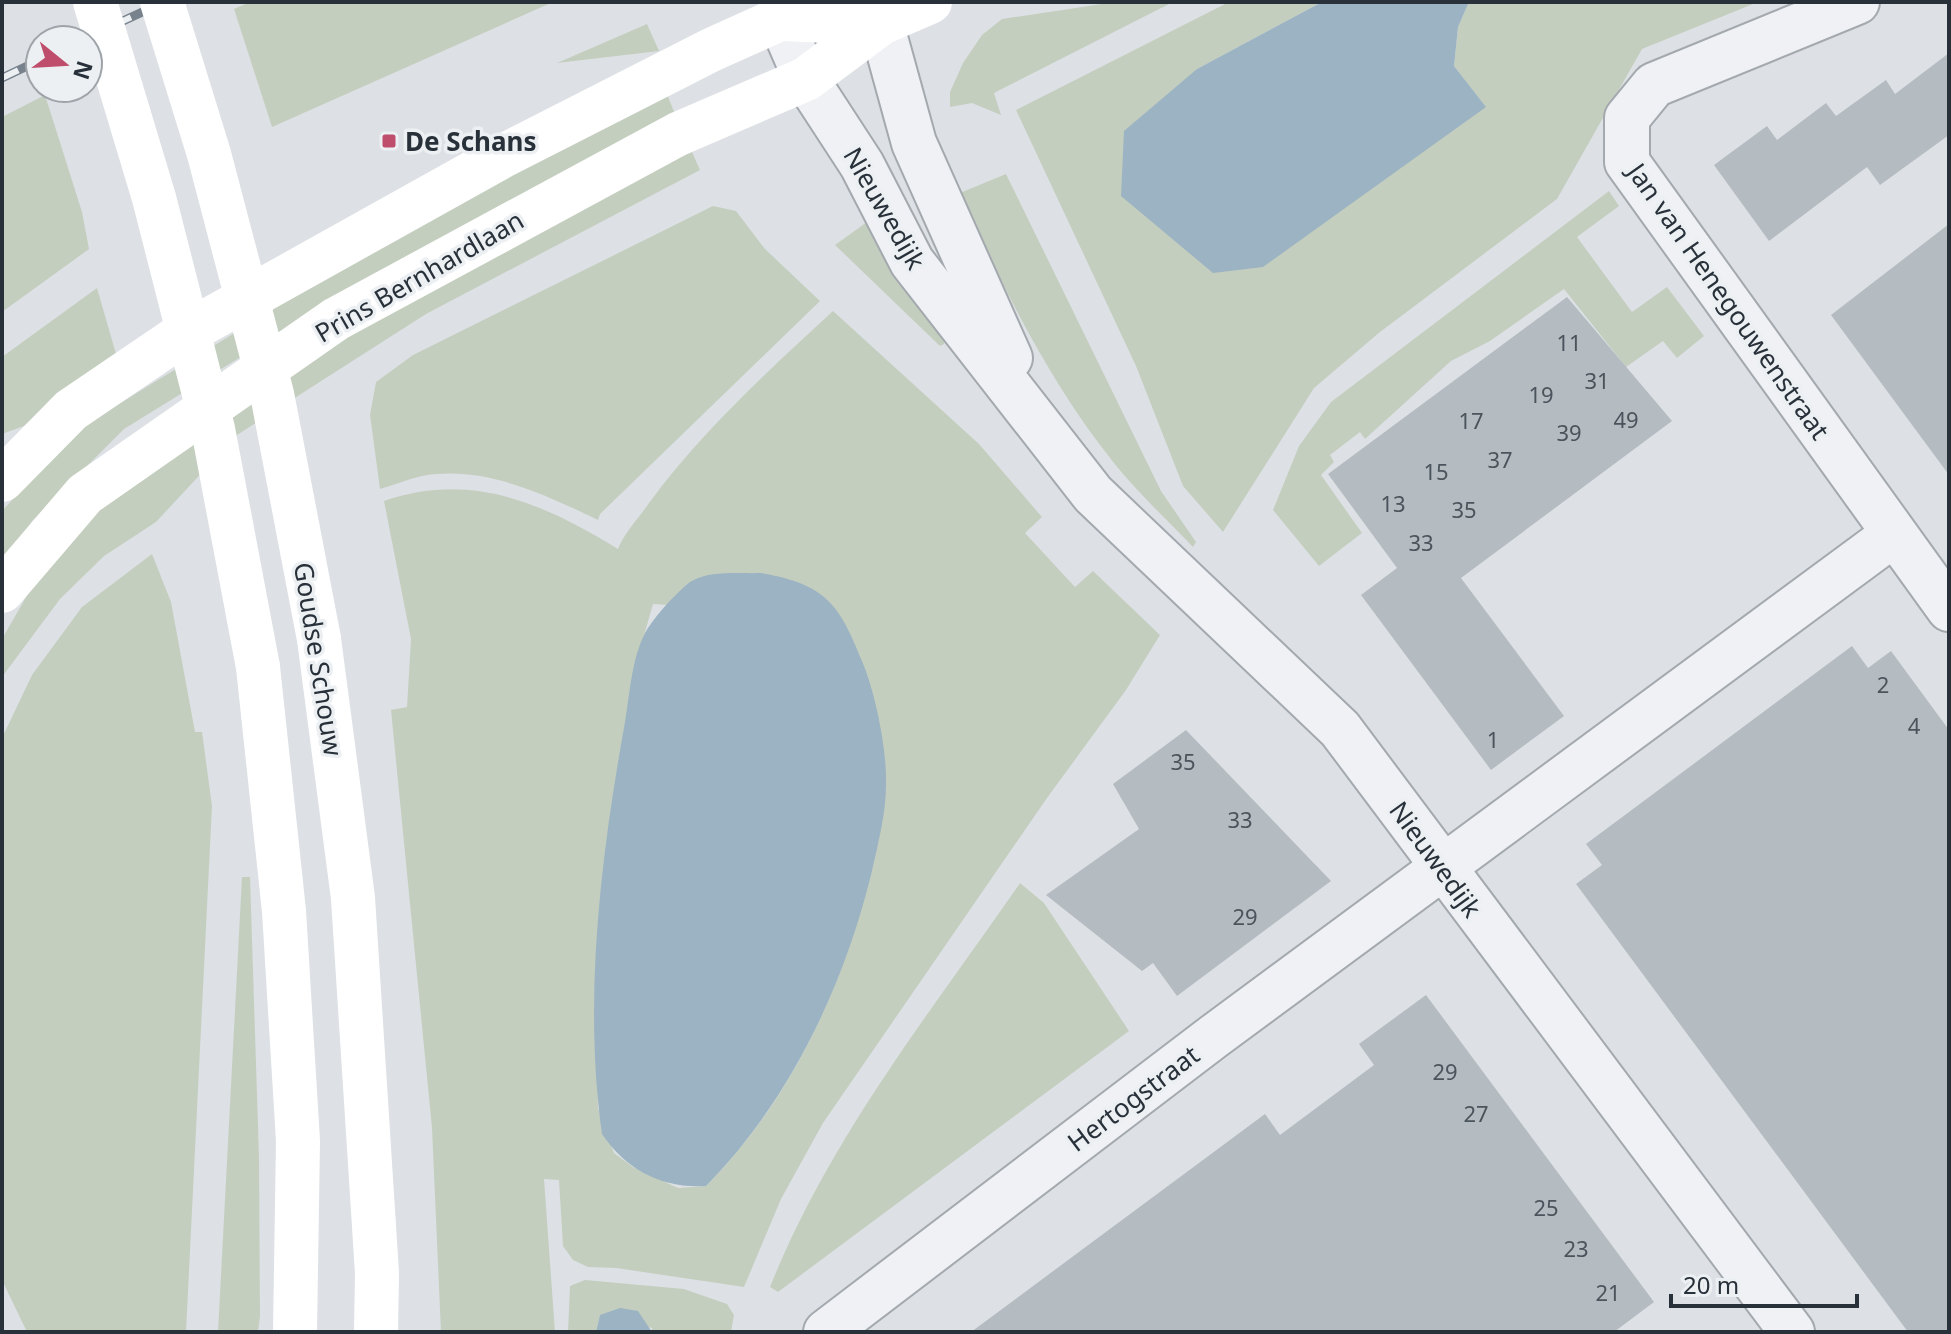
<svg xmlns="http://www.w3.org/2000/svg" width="1951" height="1334" viewBox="0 0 1951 1334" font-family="'Noto Sans',sans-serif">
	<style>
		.green { fill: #c4cebf; fill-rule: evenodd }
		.water { fill: #9bb3c2 }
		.building { fill: #b4bbc1 }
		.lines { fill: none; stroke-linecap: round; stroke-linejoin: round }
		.minor-casing { stroke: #a3a9ae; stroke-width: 48 }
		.minor { stroke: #eff1f4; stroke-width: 44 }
		.secondary { stroke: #fff; stroke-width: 44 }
		.rail-casing { stroke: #78828d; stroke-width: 9 }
		.rail { stroke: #ecf0f3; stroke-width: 6; stroke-dasharray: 18; stroke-linecap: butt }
		.secondary-bridge { stroke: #fff; stroke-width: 44 }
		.poi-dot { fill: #bf4d6c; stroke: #ecf0f3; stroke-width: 3 }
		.labels { text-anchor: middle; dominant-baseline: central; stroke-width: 7; stroke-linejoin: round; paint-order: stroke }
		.number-label { font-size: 22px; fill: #4b545c }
		.poi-label { font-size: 26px; font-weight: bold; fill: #28313a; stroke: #ecf0f3; text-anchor: start }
		.street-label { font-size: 26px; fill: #28313a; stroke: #ecf0f3 }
	</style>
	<rect width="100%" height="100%" fill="#dde1e5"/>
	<g class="green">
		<path d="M 250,2 L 553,2 L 272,127 L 234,9 Z"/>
		<path d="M 1115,2 L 1173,2 L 994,93 L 1001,115 L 972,103 L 950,107 L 950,92 L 963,63 L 982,35 L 1002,19 Z"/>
		<path d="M 1229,2 L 1322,2 L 1197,69 L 1485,106 L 1454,66 L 1458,27 L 1469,2 L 1758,2 L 1642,49 L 1557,199 L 1380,332 L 1314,388 L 1223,532 L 1183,486 L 1136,366 L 1016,110 Z"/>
		<path d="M 647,24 L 659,51 L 557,63 Z"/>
		<path d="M 666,92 L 675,114 L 364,281 L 124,429 L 33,520 L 2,562 L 2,511 L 62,445 L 96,418 L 347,264 Z"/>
		<path d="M 45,95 L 82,212 L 89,249 L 2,312 L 2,117 Z"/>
		<path d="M 692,152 L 700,170 L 426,314 L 237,435 L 156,522 L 104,556 L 60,599 L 2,677 L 2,639 L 33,585 L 87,518 L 227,405 L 639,174 Z"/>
		<path d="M 1006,174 L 1161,491 L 1196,542 L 1193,547 C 1167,520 1138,493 1114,463 C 1049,382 1002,286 960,193 Z"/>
		<path d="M 1609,191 L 1619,206 L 1577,237 L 1632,312 L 1667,287 L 1704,336 L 1677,358 L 1663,341 L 1626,367 L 1564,289 L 1490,341 L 1451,361 L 1365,439 L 1360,432 L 1330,455 L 1334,462 L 1321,475 L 1362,533 L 1319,566 L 1273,510 L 1299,446 L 1331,402 Z"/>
		<path d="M 713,206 L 736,211 L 765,249 L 820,301 L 600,514 L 598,520 C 544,494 484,465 422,476 C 408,479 394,485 380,489 L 370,415 L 376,382 L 413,355 Z"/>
		<path d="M 867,222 L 945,339 L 944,344 L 940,346 L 835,245 Z"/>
		<path d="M 97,288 L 116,354 L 52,400 L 24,426 L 2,434 L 2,357 Z"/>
		<path d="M 833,311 L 979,444 L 1042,517 L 1025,533 L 1075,587 L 1093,571 L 1160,635 L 1126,690 L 1047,798 L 823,1123 L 781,1199 L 744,1287 L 616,1268 L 588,1267 L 573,1260 L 563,1246 L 559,1180 L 544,1179 L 555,1332 L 441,1332 L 432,1128 L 391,710 L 407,707 L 411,639 L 384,501 C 471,471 543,503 618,549 C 624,533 639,518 649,503 C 702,431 768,371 833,311 ZM 687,584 L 886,779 C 868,928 813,1078 706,1186 L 678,1188 L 633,1167 L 614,1153 L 598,1108 L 596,988 L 603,873 L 635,667 L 653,604 L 668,605 Z"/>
		<path d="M 152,554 L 171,602 L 195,732 L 202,732 L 212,806 L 186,1332 L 27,1332 L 2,1280 L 2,738 L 32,675 L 82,607 Z"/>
		<path d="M 242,877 L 250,877 L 259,1157 L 260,1316 L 258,1332 L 218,1332 Z"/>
		<path d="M 1020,883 L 1044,903 L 1129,1031 L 778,1292 L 770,1287 C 829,1139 930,1013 1020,883 Z"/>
		<path d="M 585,1280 L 684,1289 L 727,1304 L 734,1315 L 731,1332 L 652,1332 L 652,1328 L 600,1315 L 596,1332 L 568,1332 L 570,1286 Z"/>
	</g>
	<g class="water">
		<path d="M 1322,2 L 1469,2 L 1458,27 L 1454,66 L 1486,107 L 1263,267 L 1213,273 L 1121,196 L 1124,131 L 1197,69 Z"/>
		<path d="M 761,573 C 825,584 839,603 862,661 C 875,692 886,745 886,779 C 887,810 878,844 871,875 C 843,988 789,1102 706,1186 C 663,1189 626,1170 602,1134 C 583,999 601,855 625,722 C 630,693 632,653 648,628 C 657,614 672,598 685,586 C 704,569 737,574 761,573 Z"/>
		<path d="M 620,1308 L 638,1311 L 652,1332 L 596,1332 L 600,1315 Z"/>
	</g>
	<g class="building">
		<path d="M 1949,53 L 1949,135 L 1880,185 L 1867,167 L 1769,241 L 1714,165 L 1767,126 L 1777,140 L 1826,103 L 1836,116 L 1886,80 L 1895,94 Z"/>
		<path d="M 1949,224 L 1949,475 L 1831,315 Z"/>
		<path d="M 1567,297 L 1672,421 L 1461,578 L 1564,716 L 1491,770 L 1361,595 L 1397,568 L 1328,474 Z"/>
		<path d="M 1852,646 L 1868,668 L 1891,651 L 1949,730 L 1949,1332 L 1908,1332 L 1576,884 L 1602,865 L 1586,844 Z"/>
		<path d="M 1186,730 L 1331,881 L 1177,996 L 1153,963 L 1142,971 L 1046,895 L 1139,829 L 1113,784 Z"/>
		<path d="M 1426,995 L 1654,1302 L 1614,1332 L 971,1332 L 1265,1114 L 1280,1135 L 1374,1065 L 1359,1044 Z"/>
	</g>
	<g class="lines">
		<defs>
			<g id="minor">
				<path d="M 1857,2 L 1654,85 L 1627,118 L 1627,162 L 1949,609"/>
				<path d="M 780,19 L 806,79 L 862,165 L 912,262 L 1093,494 L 1340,729 L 1792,1332"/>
				<path d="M 881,23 L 914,143 L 1010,358"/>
				<path d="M 826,1332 L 1213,1037 L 1894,534"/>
			</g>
		</defs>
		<use href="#minor" class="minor-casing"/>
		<use href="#minor" class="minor"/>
		<g class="secondary">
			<path d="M 2,480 L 71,410 L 180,336 L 501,157 L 711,50 L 780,19 L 881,23"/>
			<path d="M 2,591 L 85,494 L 336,319 L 678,134 L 806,79 L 881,23 L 930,2"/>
			<path d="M 319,639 L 353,898 L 377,1273 L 376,1332"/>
			<path d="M 258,667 L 284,911 L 298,1141 L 295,1332"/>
		</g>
		<defs>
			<g id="rail">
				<path d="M 82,40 L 164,2"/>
				<path d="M 2,78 L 40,60"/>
			</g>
		</defs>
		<use href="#rail" class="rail-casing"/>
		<use href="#rail" class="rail"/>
		<g class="secondary-bridge">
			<path d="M 95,2 L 154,198 L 213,429 L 258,667"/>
			<path d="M 162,2 L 209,154 L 272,394 L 319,639"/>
		</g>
	</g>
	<rect class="poi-dot" x="381" y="133" width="16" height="16" rx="4"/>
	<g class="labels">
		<g class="number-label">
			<text x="1569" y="342">11</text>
			<text x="1597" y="380">31</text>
			<text x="1541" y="394">19</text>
			<text x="1626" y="419">49</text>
			<text x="1471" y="420">17</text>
			<text x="1569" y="432">39</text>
			<text x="1500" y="459">37</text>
			<text x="1436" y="471">15</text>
			<text x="1393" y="503">13</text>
			<text x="1464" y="509">35</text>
			<text x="1421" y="542">33</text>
			<text x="1883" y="684">2</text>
			<text x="1914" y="725">4</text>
			<text x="1493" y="739">1</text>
			<text x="1183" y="761">35</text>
			<text x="1240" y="819">33</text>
			<text x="1245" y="916">29</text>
			<text x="1445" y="1071">29</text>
			<text x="1476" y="1113">27</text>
			<text x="1546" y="1207">25</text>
			<text x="1576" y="1248">23</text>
			<text x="1608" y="1292">21</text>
		</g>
		<g class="poi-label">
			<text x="405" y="141">De Schans</text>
		</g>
		<g class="street-label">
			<text transform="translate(885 208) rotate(60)">Nieuwedijk</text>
			<text transform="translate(419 276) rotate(-30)">Prins Bernhardlaan</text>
			<text transform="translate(1729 301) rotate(55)">Jan van Henegouwenstraat</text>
			<text transform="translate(319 659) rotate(81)">Goudse Schouw</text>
			<text transform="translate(1436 859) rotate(54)">Nieuwedijk</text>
			<text transform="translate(1133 1098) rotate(-37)">Hertogstraat</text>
		</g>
	</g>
	<rect width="1951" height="1334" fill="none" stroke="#28313a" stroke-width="8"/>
	<g transform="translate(64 64) rotate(108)"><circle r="38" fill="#ecf0f3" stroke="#9ea4a9" stroke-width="2"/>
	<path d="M0-6L14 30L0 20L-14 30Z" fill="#bf4d6c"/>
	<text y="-12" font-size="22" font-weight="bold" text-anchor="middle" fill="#28313a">N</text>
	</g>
	<path d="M1671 1294v12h186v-12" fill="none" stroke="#28313a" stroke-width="4"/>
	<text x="1683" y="1294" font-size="24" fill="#28313a" stroke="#ecf0f3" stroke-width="6" paint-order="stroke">20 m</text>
</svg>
